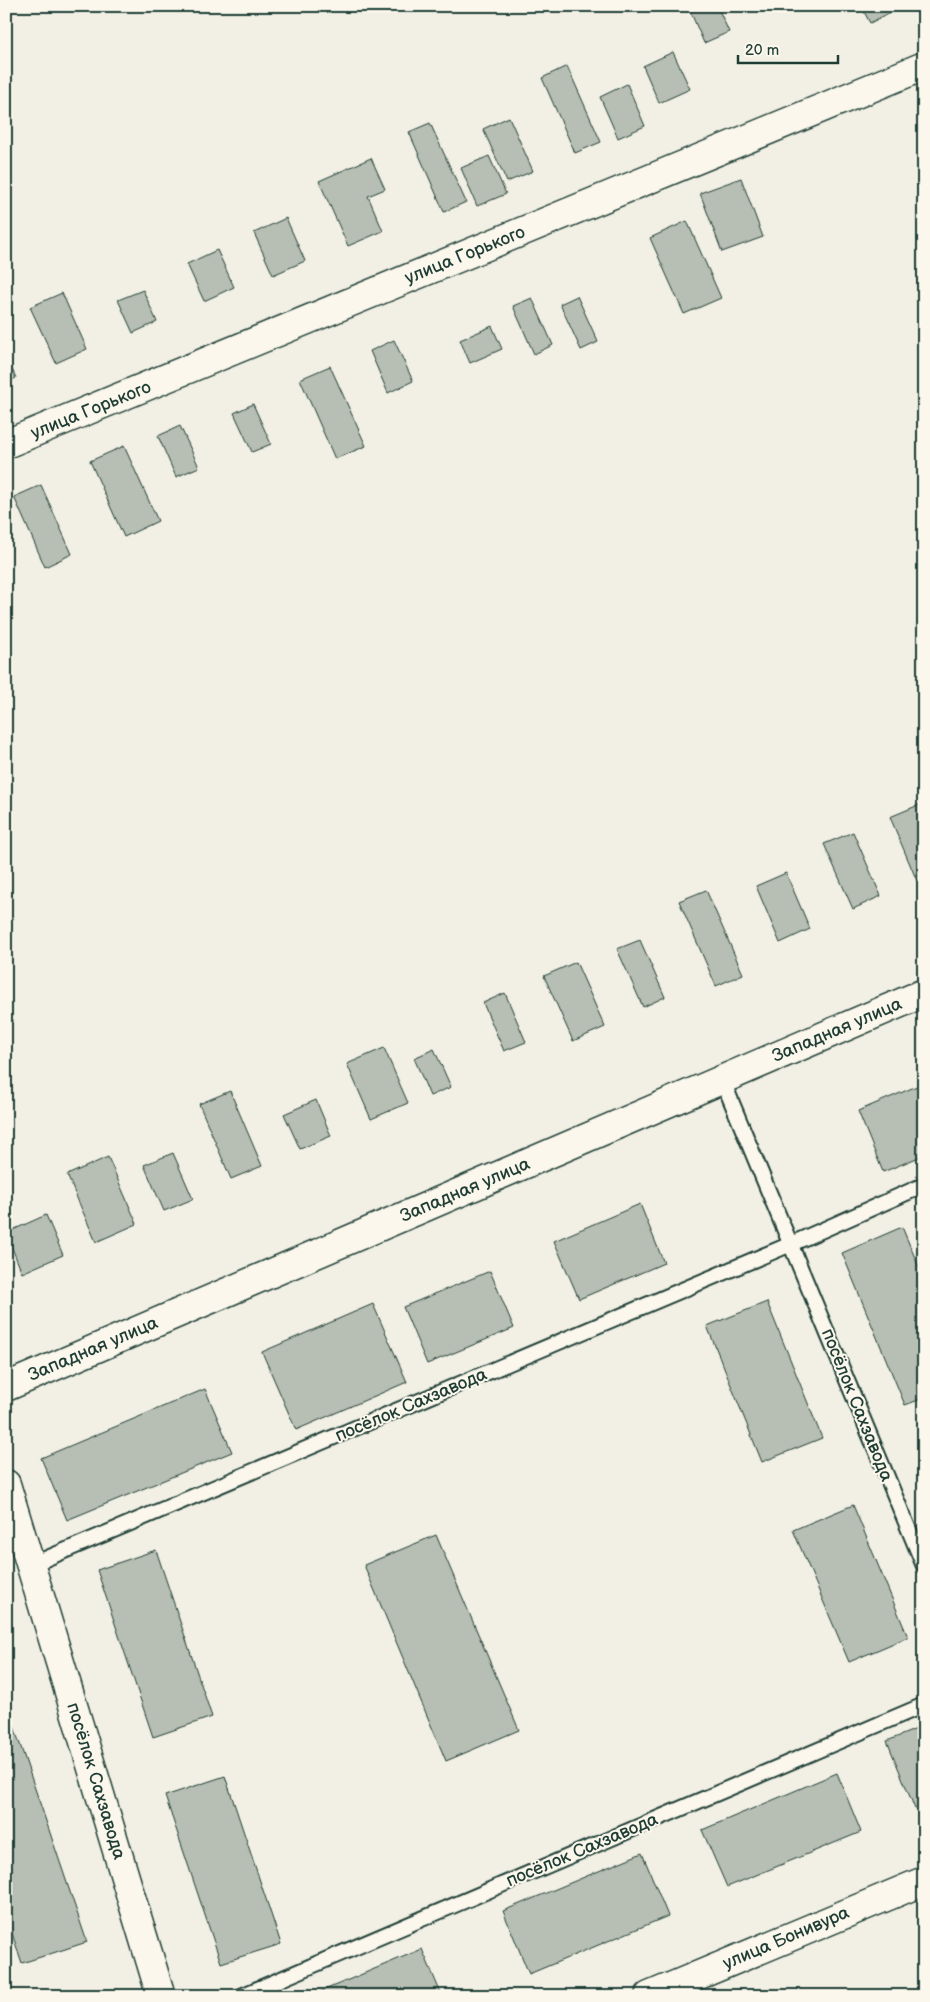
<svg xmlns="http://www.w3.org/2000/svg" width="930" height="2002" viewBox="0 0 930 2002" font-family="'Balsamiq Sans',sans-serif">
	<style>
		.building { fill: #b7beb3; stroke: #1f3d34 }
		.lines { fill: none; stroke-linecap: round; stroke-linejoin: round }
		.lane-casing { stroke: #1f3d34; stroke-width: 18 }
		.street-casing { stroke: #1f3d34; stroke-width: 31 }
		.secondary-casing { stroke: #1f3d34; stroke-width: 31 }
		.lane { stroke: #fbf7ec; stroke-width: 14 }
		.street { stroke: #fbf7ec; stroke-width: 28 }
		.secondary { stroke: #fbf7ec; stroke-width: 28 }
		.labels { text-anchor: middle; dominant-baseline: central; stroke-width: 4; stroke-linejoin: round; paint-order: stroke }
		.street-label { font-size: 18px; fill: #1f3d34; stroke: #fbf7ec }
	</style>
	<rect width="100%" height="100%" fill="#f2f0e5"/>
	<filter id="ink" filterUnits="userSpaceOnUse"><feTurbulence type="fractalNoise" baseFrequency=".02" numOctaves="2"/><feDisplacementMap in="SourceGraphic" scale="10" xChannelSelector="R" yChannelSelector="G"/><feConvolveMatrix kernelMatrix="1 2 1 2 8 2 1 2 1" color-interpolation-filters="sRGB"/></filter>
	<g filter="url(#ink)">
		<g class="building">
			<path d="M 688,6 L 717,6 L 729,32 L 704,43 Z"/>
			<path d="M 861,6 L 903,6 L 870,23 Z"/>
			<path d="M 673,52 L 690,89 L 659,103 L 643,66 Z"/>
			<path d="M 567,66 L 601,142 L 575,153 L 542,78 Z"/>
			<path d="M 627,84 L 645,126 L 618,138 L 600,97 Z"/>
			<path d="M 509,117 L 533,171 L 507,182 L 483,129 Z"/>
			<path d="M 430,123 L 466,202 L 444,212 L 409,132 Z"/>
			<path d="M 489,156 L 506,194 L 477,206 L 461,168 Z"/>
			<path d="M 371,158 L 385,189 L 368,196 L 383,231 L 348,246 L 319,181 Z"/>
			<path d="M 741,178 L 763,237 L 722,252 L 700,193 Z"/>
			<path d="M 286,218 L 305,261 L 273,275 L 254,233 Z"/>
			<path d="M 687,221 L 721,298 L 684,314 L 650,238 Z"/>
			<path d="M 217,250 L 234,287 L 204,301 L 187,264 Z"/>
			<path d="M 143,290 L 157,322 L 133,333 L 118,300 Z"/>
			<path d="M 62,293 L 87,349 L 56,363 L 30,307 Z"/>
			<path d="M 577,296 L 598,342 L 581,350 L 560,304 Z"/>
			<path d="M 532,298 L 553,345 L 534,354 L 513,306 Z"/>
			<path d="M 492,326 L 502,349 L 470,363 L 460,340 Z"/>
			<path d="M 394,340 L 413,381 L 388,393 L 370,351 Z"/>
			<path d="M 6,356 L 16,378 L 6,383 Z"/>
			<path d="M 330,366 L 366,446 L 335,459 L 300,379 Z"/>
			<path d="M 253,404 L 271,444 L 252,452 L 234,413 Z"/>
			<path d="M 180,426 L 199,467 L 176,477 L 158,436 Z"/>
			<path d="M 124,446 L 158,521 L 124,537 L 90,461 Z"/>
			<path d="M 41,485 L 72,554 L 45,567 L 14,497 Z"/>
			<path d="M 921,804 L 924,810 L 924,878 L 917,881 L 890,817 Z"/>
			<path d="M 853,832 L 881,896 L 853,909 L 824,844 Z"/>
			<path d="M 786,873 L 810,929 L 780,943 L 756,886 Z"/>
			<path d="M 706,890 L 743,974 L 716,986 L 679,901 Z"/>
			<path d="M 640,940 L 665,997 L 643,1007 L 617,949 Z"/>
			<path d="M 576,962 L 605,1027 L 573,1041 L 544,976 Z"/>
			<path d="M 505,993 L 526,1042 L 504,1051 L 483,1003 Z"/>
			<path d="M 384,1048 L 408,1103 L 371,1119 L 347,1064 Z"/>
			<path d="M 434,1049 L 451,1087 L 430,1096 L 414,1058 Z"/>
			<path d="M 924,1083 L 924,1155 L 883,1172 L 858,1111 Z"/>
			<path d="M 230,1091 L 262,1166 L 231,1179 L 199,1104 Z"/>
			<path d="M 316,1100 L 331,1136 L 300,1149 L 284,1114 Z"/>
			<path d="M 173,1153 L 193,1199 L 164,1211 L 144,1165 Z"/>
			<path d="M 108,1157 L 137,1224 L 96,1242 L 67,1175 Z"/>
			<path d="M 640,1204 L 664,1263 L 579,1299 L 554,1241 Z"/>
			<path d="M 46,1215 L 63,1255 L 22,1273 L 6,1233 Z"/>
			<path d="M 902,1227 L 924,1279 L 924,1398 L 905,1405 L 842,1253 Z"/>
			<path d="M 490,1271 L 514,1328 L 427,1364 L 403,1307 Z"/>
			<path d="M 767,1302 L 822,1438 L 762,1462 L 707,1326 Z"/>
			<path d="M 373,1304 L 407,1382 L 296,1430 L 262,1352 Z"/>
			<path d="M 205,1389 L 232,1452 L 67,1520 L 41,1458 Z"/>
			<path d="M 853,1505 L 908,1637 L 849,1662 L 793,1530 Z"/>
			<path d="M 436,1535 L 519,1730 L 446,1761 L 364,1565 Z"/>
			<path d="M 156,1550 L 212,1717 L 153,1737 L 97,1570 Z"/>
			<path d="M 6,1703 L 87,1942 L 22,1963 L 6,1916 Z"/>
			<path d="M 924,1726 L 924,1805 L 915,1809 L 887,1741 Z"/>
			<path d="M 837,1773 L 861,1832 L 727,1887 L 702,1830 Z"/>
			<path d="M 225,1776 L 281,1944 L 221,1963 L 165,1796 Z"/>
			<path d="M 642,1853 L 668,1916 L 529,1974 L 503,1911 Z"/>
			<path d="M 422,1949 L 442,1996 L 310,1996 Z"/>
		</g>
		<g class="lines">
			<defs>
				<g id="lane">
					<path d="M 722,1079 L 924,1566"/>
					<path d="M 31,1565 L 791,1244 L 924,1185"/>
					<path d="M 241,1996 L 924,1705"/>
				</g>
				<g id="street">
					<path d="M 6,444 L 924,66"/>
					<path d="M 6,1484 L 161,1996"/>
					<path d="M 649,1996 L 924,1881"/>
				</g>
				<path id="secondary" d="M 6,1387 L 924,993"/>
			</defs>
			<use href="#lane" class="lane-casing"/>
			<use href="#street" class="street-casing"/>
			<use href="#secondary" class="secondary-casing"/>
			<use href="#lane" class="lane"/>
			<use href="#street" class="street"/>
			<use href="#secondary" class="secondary"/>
		</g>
	</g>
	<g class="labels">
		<g class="street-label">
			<text transform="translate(465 255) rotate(-22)">улица Горького</text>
			<text transform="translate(91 410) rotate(-22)">улица Горького</text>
			<text transform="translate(837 1030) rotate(-23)">Западная улица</text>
			<text transform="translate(465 1190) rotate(-23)">Западная улица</text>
			<text transform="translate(93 1349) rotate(-23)">Западная улица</text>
			<text transform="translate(411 1405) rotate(-23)">посёлок Сахзавода</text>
			<text transform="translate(857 1405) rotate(68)">посёлок Сахзавода</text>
			<text transform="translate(96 1781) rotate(73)">посёлок Сахзавода</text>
			<text transform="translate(582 1850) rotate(-23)">посёлок Сахзавода</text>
			<text transform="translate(786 1938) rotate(-23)">улица Бонивура</text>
		</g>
	</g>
	<rect width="930" height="2002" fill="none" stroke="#fbf7ec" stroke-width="25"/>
	<rect x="12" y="12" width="905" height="1977" fill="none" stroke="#1f3d34" stroke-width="2" filter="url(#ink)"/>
	<path d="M738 55v8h100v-8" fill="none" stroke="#1f3d34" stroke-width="2.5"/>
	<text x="745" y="55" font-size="15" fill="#1f3d34" stroke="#fbf7ec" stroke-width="4" paint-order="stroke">20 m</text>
</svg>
